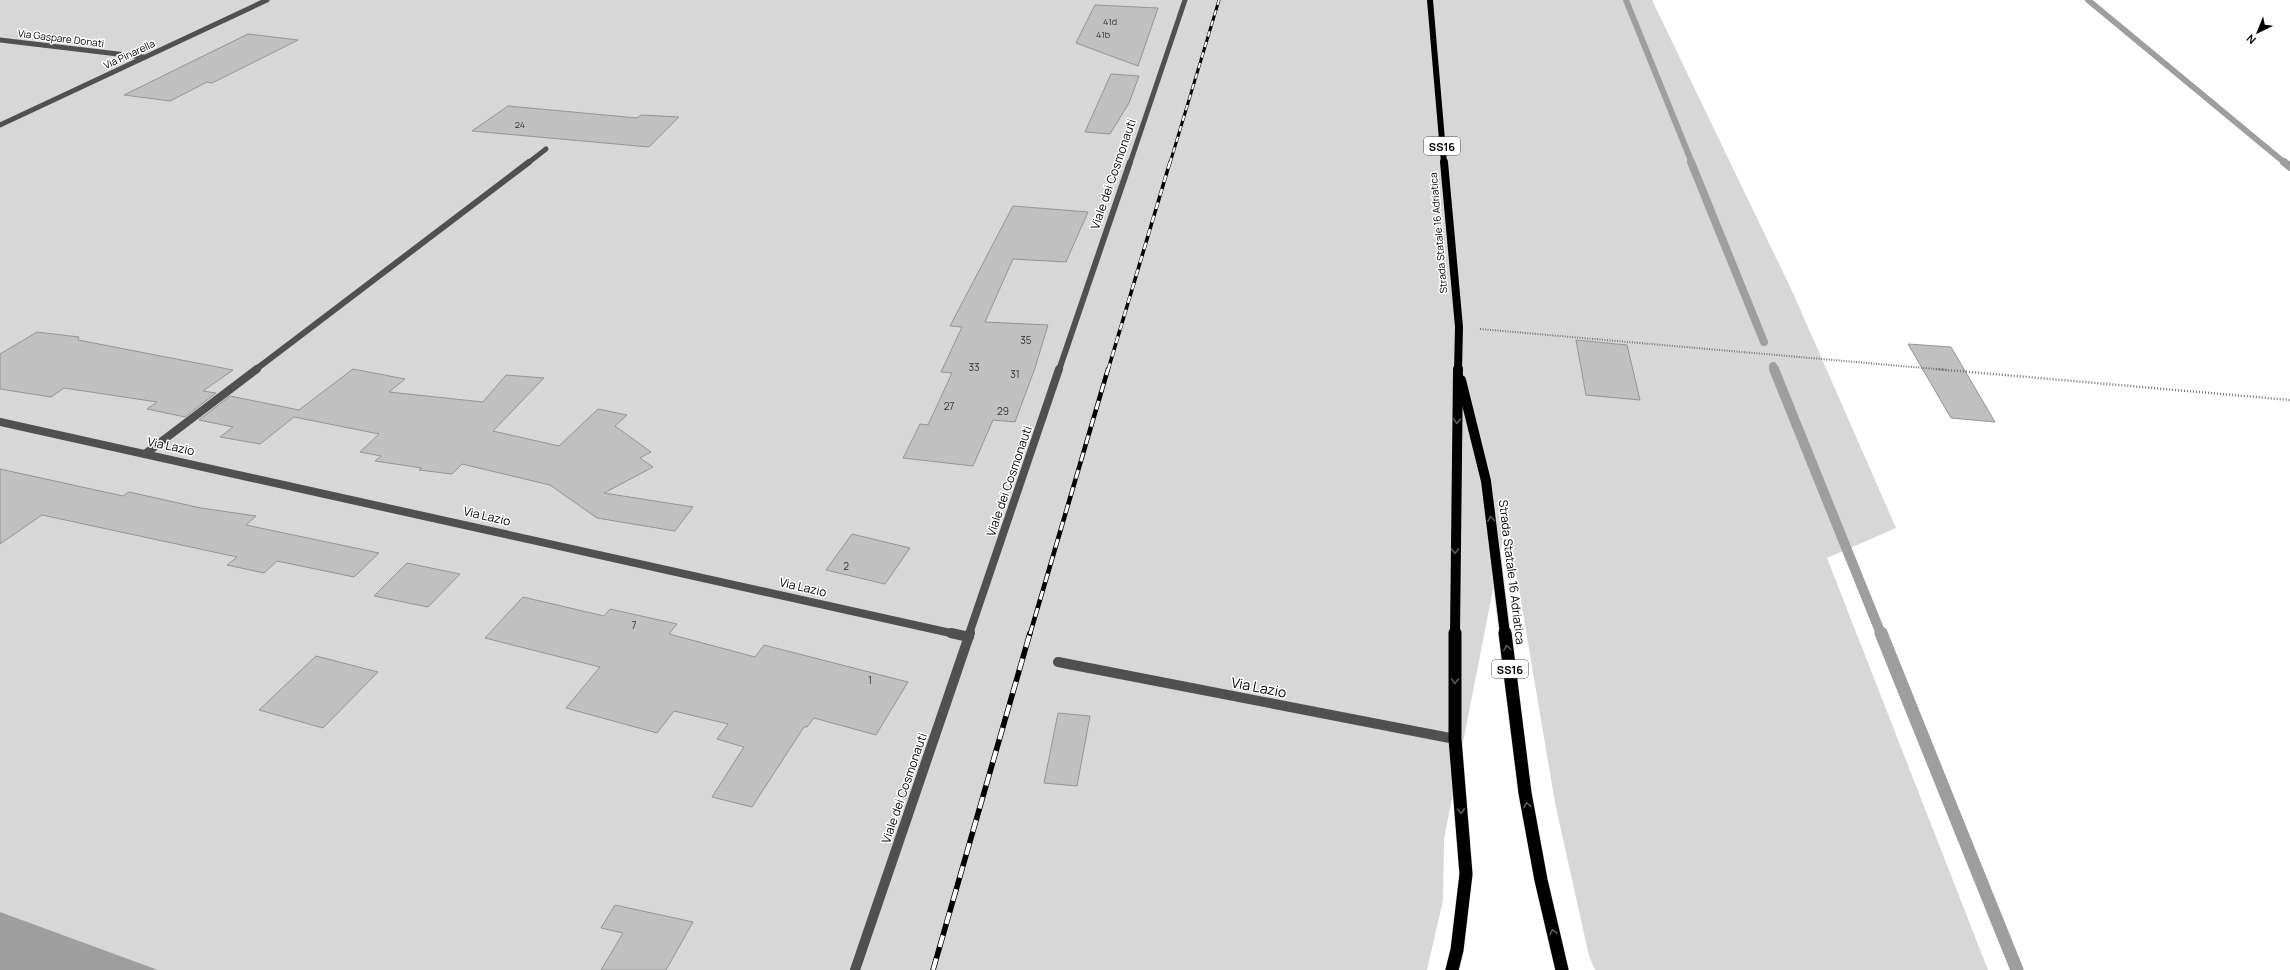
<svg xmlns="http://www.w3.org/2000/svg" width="2290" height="970" viewBox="0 0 2290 970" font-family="Manrope,sans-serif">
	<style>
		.green { fill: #d7d7d7 }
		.water { fill: #9e9e9e }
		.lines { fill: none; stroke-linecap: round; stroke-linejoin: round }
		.stream-far3 { stroke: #9e9e9e; stroke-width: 6 }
		.stream-far2 { stroke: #9e9e9e; stroke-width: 8 }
		.stream-far1 { stroke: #9e9e9e; stroke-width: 10 }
		.stream { stroke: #9e9e9e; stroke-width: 13 }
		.building { fill: #c0c0c0; stroke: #949494 }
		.primary-far3-casing { stroke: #dbdbdb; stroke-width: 7 }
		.primary-far2-casing { stroke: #dbdbdb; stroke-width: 9 }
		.primary-far1-casing { stroke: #dbdbdb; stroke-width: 12 }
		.primary-casing { stroke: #dbdbdb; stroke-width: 14 }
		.path-far1 { stroke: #727272; stroke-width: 2; stroke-dasharray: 1 1.5; stroke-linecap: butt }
		.path { stroke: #727272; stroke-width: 2.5; stroke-dasharray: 1 2; stroke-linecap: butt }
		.service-far2 { stroke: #505050; stroke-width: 5 }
		.service-far1 { stroke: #505050; stroke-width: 6 }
		.service { stroke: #505050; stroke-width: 8 }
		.minor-far3 { stroke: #505050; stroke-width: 5 }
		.minor-far2 { stroke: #505050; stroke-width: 6 }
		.minor-far1 { stroke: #505050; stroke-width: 8 }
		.minor { stroke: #505050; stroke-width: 10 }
		.tertiary { stroke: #505050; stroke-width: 5 }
		.primary-far3 { stroke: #000; stroke-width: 6 }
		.primary-far2 { stroke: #000; stroke-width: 8 }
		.primary-far1 { stroke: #000; stroke-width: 10 }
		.primary { stroke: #000; stroke-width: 13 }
		.rail-far3-casing { stroke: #000; stroke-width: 3 }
		.rail-far2-casing { stroke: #000; stroke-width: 3.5 }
		.rail-far1-casing { stroke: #000; stroke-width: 4.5 }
		.rail-casing { stroke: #000; stroke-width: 5.5 }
		.rail-far3 { stroke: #fff; stroke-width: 2; stroke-dasharray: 5.5; stroke-linecap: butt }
		.rail-far2 { stroke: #fff; stroke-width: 2.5; stroke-dasharray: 7; stroke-linecap: butt }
		.rail-far1 { stroke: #fff; stroke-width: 3; stroke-dasharray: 9; stroke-linecap: butt }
		.rail { stroke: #fff; stroke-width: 4; stroke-dasharray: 12; stroke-linecap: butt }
		.oneway { stroke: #595959 }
		.labels { text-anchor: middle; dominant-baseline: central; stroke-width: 3; stroke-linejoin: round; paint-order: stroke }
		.far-number-label { font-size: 9px; fill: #303030 }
		.far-street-label { font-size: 10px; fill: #000; stroke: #fff }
		.number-label { font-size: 10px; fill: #303030 }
		.shield { fill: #fff; stroke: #4c4c4c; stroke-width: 1 }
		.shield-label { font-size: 11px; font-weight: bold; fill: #000 }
		.street-label { font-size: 12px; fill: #000; stroke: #fff }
		.near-street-label { font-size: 14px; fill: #000; stroke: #fff }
	</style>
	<rect width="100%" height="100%" fill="#fff"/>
	<path class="green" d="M 0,0 L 1652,0 L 1793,293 L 1896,528 L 1827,558 L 1988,970 L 1595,970 L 1589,956 L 1555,803 L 1507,518 L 1444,839 L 1443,900 L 1427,970 L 0,970 Z"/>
	<path class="water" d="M 0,912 L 158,970 L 0,970 Z"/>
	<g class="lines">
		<g class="stream-far3">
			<path d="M 1626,0 L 1692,163"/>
			<path d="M 2088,0 L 2285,163"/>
		</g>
		<g class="stream-far2">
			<path d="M 1691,162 L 1764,342"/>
			<path d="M 2284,162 L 2290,167"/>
			<path d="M 1773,366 L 1775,370"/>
		</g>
		<path class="stream-far1" d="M 1774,369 L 1881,634"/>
		<path class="stream" d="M 1881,633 L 2017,970"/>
	</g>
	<g class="building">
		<path d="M 1095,5 L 1158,8 L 1138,66 L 1076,43 Z"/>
		<path d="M 248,34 L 298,40 L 212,83 L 207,82 L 170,101 L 124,95 Z"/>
		<path d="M 1111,74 L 1139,76 L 1129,103 L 1110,134 L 1085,132 Z"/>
		<path d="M 508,106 L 637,118 L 641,115 L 679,117 L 649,147 L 472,131 Z"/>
		<path d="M 1013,206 L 1088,212 L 1066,262 L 1013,259 L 985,322 L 1048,325 L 1035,368 L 1015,422 L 993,420 L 973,466 L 903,458 L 920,424 L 928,425 L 952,373 L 941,372 L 962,327 L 950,326 Z"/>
		<path d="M 37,332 L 79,337 L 78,340 L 233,370 L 203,391 L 216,393 L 185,417 L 147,409 L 157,402 L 64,388 L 51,397 L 0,389 L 0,354 Z"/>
		<path d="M 1576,340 L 1627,345 L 1640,400 L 1586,395 Z"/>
		<path d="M 1908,344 L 1951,347 L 1995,422 L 1951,418 Z"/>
		<path d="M 353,369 L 405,379 L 389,392 L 483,402 L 506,375 L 544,378 L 493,431 L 559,446 L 598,409 L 627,415 L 615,426 L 651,452 L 640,458 L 653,467 L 604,493 L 693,507 L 675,531 L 597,518 L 550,485 L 462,464 L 452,474 L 419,470 L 422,468 L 375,461 L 381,456 L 360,452 L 379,434 L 294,417 L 260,444 L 220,437 L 233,427 L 199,420 L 230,396 L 299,410 Z"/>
		<path d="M 0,469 L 123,496 L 129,492 L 201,508 L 256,516 L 246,525 L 379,553 L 354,577 L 277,561 L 264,573 L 227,565 L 237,557 L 42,515 L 0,544 Z"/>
		<path d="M 852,534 L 910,548 L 885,584 L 826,570 Z"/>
		<path d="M 407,563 L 460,574 L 428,607 L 374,596 Z"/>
		<path d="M 523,597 L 604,616 L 610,609 L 677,624 L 669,634 L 755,657 L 764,645 L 908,682 L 876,735 L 814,718 L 807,727 L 804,727 L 752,807 L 712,797 L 744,747 L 717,739 L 728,724 L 674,711 L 657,733 L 566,708 L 600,667 L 485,638 Z"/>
		<path d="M 316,656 L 378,672 L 323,728 L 259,710 Z"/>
		<path d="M 1058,713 L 1090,716 L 1077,786 L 1044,783 Z"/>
		<path d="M 615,905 L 693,922 L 666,970 L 601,970 L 623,933 L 601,928 Z"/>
	</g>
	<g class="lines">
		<defs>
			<path id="primary-far3" d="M 1430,0 L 1444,163"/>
			<path id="primary-far2" d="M 1444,162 L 1459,327 L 1458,370"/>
			<g id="primary-far1">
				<path d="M 1461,380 L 1486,481 L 1505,634"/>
				<path d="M 1455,634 L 1458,369"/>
			</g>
			<g id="primary">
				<path d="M 1505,633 L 1525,793 L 1541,880 L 1562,970"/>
				<path d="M 1452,970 L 1457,950 L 1466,874 L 1455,739 L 1455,633"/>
			</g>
		</defs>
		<use href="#primary-far3" class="primary-far3-casing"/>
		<use href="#primary-far2" class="primary-far2-casing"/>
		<use href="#primary-far1" class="primary-far1-casing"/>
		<use href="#primary" class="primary-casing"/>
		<path class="path-far1" d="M 1480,329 L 1947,370"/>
		<path class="path" d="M 1936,369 L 2290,400"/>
		<path class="service-far2" d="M 528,163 L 546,149"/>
		<path class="service-far1" d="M 255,370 L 529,162"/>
		<path class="service" d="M 145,454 L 257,369"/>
		<g class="minor-far3">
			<path d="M 0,40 L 143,57"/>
			<path d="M 1130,163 L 1185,0"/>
		</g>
		<path class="minor-far2" d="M 1059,370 L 1130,162"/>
		<g class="minor-far1">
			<path d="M 0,422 L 955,634"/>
			<path d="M 969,634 L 1059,369"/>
		</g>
		<g class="minor">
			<path d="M 951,633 L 969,637"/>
			<path d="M 1058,662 L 1455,739"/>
			<path d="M 855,970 L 970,633"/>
		</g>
		<path class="tertiary" d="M 0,125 L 267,0"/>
		<use href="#primary-far3" class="primary-far3"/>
		<use href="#primary-far2" class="primary-far2"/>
		<use href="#primary-far1" class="primary-far1"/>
		<use href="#primary" class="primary"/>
		<defs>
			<path id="rail-far3" d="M 1170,163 L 1219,0"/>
			<path id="rail-far2" d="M 1108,370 L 1170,162"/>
			<path id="rail-far1" d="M 1030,634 L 1108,369"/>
			<path id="rail" d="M 933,970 L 1030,633"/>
		</defs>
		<use href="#rail-far3" class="rail-far3-casing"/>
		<use href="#rail-far2" class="rail-far2-casing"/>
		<use href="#rail-far1" class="rail-far1-casing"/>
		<use href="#rail" class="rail-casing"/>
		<use href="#rail-far3" class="rail-far3"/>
		<use href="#rail-far2" class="rail-far2"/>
		<use href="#rail-far1" class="rail-far1"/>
		<use href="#rail" class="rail"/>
	</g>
	<defs><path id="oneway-chevron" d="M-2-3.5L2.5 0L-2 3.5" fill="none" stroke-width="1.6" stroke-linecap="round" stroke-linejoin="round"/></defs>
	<g class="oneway">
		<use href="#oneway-chevron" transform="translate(1457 421) rotate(92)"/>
		<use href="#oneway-chevron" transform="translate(1491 519) rotate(-97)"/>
		<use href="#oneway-chevron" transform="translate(1455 551) rotate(90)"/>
		<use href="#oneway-chevron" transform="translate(1507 648) rotate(-97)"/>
		<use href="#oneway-chevron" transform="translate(1455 681) rotate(90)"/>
		<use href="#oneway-chevron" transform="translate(1527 805) rotate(-101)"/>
		<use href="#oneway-chevron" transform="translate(1461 811) rotate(85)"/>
		<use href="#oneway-chevron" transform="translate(1553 932) rotate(-103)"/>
	</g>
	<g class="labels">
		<g class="far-number-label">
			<text x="1110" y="21">41d</text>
			<text x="1103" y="34">41b</text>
			<text x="520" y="124">24</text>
		</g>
		<g class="far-street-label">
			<text transform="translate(61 38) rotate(7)">Via Gaspare Donati</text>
			<text transform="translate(129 54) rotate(-25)">Via Pinarella</text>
			<text transform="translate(1438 233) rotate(-95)">Strada Statale 16 Adriatica</text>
		</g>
		<g class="number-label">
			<text x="1026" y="340">35</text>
			<text x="974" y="367">33</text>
			<text x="1015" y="374">31</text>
			<text x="949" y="406">27</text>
			<text x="1003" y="411">29</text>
			<text x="846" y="566">2</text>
			<text x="634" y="625">7</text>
			<text x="870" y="680">1</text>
		</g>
		<g class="shield">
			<rect x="1424" y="137" width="36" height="18" rx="3"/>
			<rect x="1492" y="660" width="36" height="18" rx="3"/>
		</g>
		<g class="shield-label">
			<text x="1442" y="146">SS16</text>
			<text x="1510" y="669">SS16</text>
		</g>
		<g class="street-label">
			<text transform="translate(1113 174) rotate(-71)">Viale dei Cosmonauti</text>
			<text transform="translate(171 446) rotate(12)">Via Lazio</text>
			<text transform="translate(1009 481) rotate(-71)">Viale dei Cosmonauti</text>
			<text transform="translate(487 516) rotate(13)">Via Lazio</text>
			<text transform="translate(1512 572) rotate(83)">Strada Statale 16 Adriatica</text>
			<text transform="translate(803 587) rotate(13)">Via Lazio</text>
			<text transform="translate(904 788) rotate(-71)">Viale dei Cosmonauti</text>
		</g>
		<g class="near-street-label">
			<text transform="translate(1259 687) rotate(11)">Via Lazio</text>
		</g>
	</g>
	<g transform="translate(2258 32) rotate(223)" stroke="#ffffff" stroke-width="3" paint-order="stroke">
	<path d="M0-3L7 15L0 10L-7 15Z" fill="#000000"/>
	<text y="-6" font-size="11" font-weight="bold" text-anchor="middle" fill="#000000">N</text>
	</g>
</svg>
